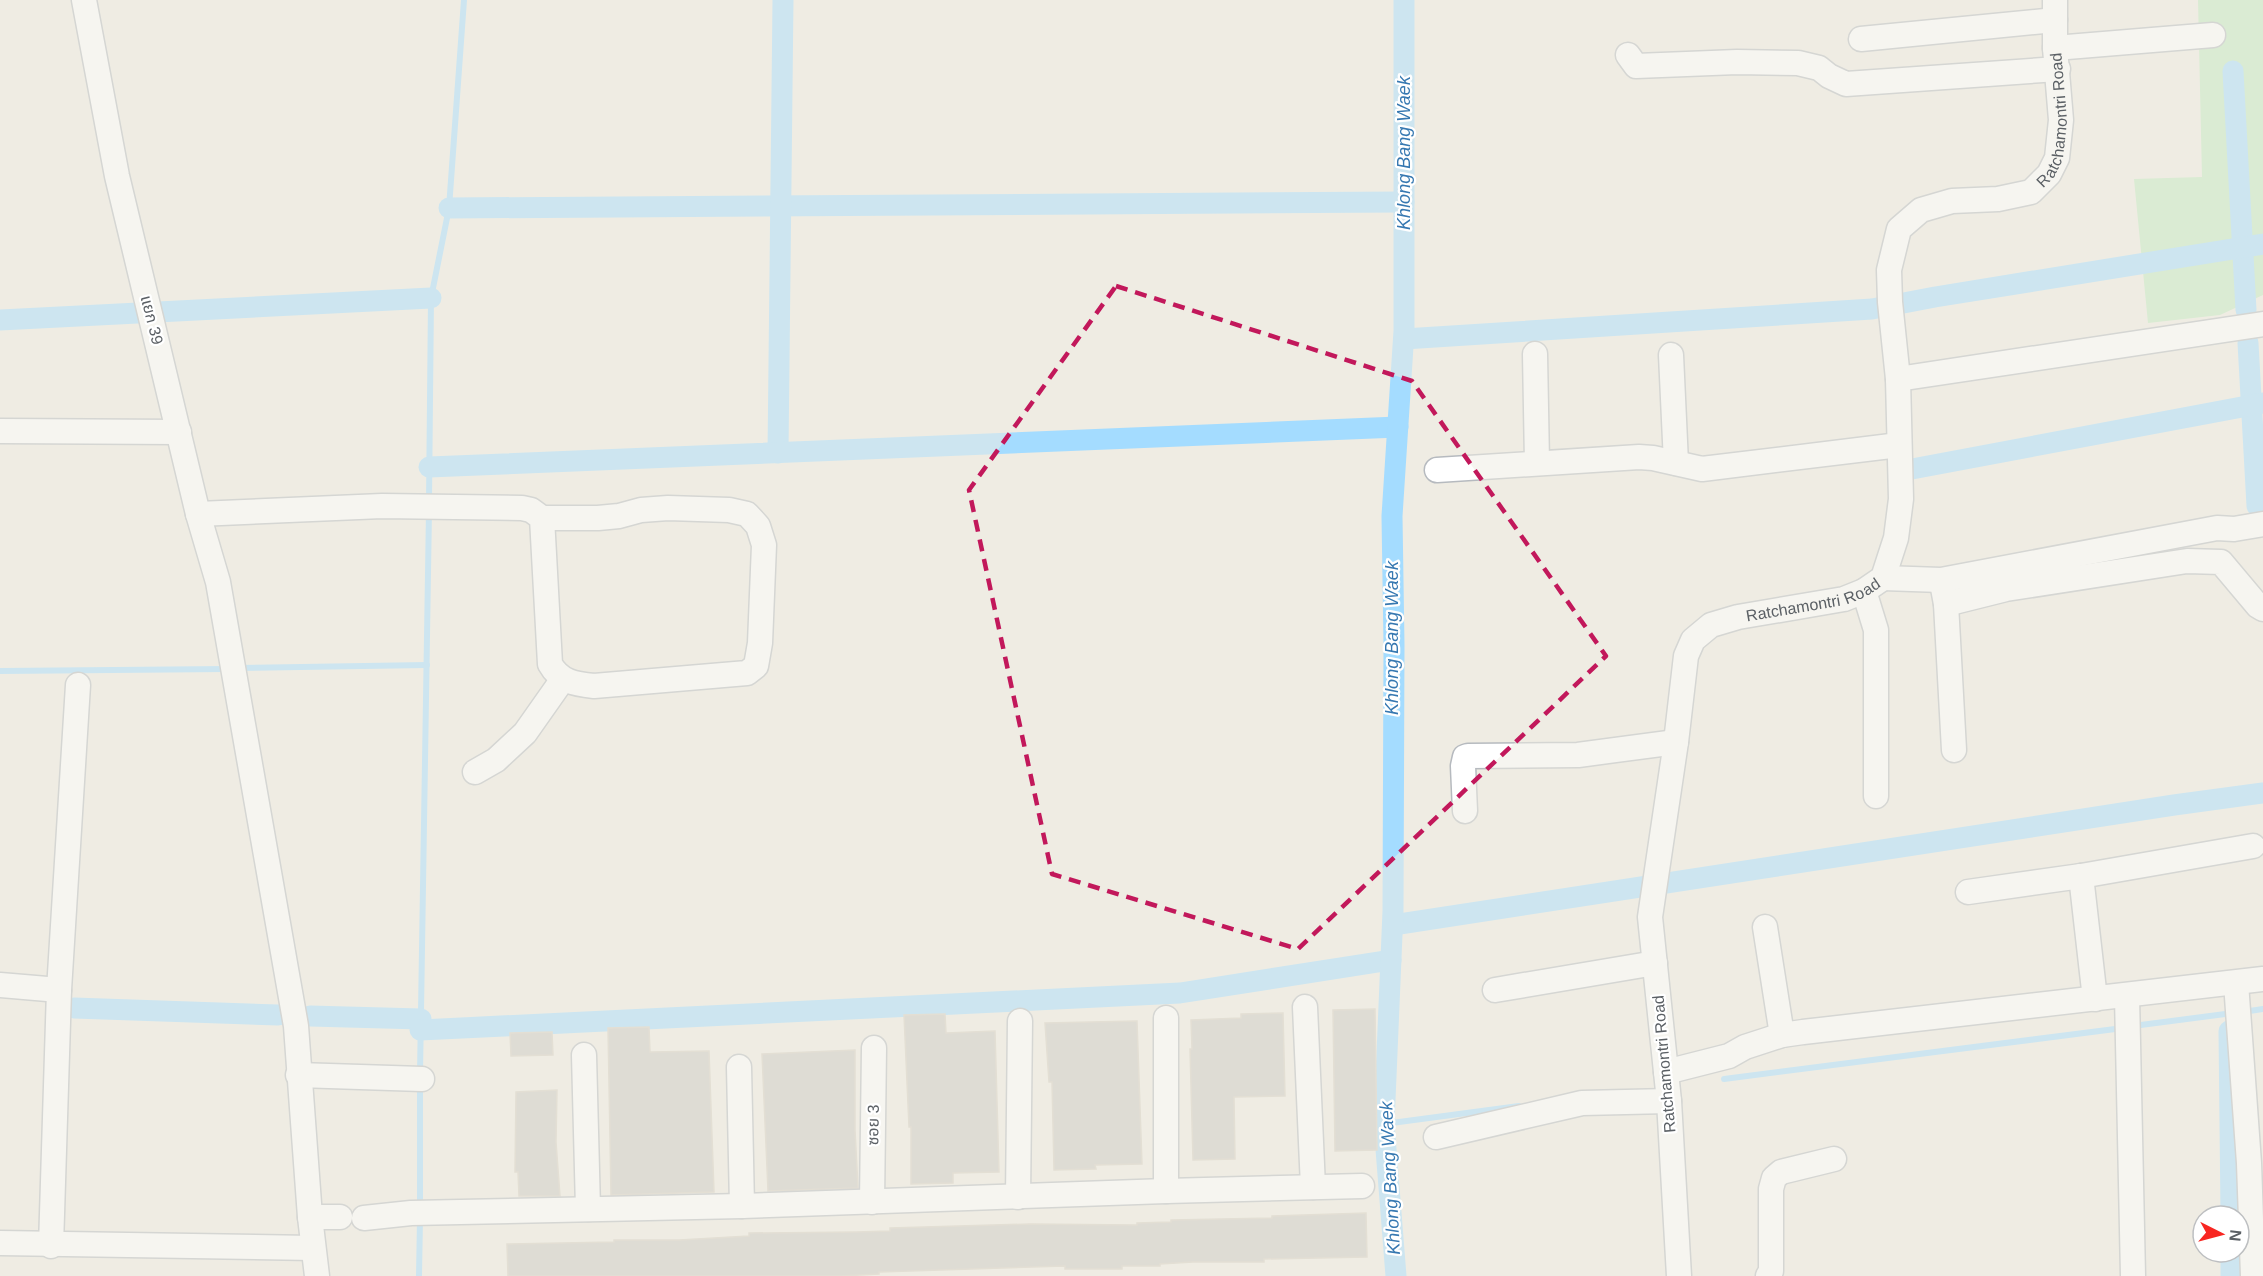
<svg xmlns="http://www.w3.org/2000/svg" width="2263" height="1276" viewBox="0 0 2263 1276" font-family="Arial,'Noto Sans Thai',sans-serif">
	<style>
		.green { fill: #c0e9be }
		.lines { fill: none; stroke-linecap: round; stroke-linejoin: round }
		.stream { stroke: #a4dcff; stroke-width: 6 }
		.canal { stroke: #a4dcff; stroke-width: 21 }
		.building { fill: #cbc7c0; stroke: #d5cec1; stroke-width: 1.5 }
		.minor-casing { stroke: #b6babf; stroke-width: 27 }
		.minor { stroke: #fff; stroke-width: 24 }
		.marked { fill: none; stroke: #c2185b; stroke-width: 4.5; stroke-dasharray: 12 8; stroke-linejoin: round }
		.labels { text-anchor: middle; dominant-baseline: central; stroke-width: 4.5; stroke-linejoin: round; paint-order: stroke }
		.street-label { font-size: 16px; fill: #5b6065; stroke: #fff }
		.water-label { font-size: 18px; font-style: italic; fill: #3678b1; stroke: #fff }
	</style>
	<rect width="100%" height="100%" fill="#efece3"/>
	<path class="green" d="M 2198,0 L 2263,0 L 2263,295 L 2220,315 L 2148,323 L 2134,179 L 2202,177 Z"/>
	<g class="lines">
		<g class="stream">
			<path d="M 429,501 L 431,298 L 449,208 L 464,0"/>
			<path d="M 238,668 L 427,665"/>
			<path d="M 0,671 L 227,669"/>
			<path d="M 2243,1012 L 2263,1009"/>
			<path d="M 2133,1026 L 2233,1013"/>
			<path d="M 420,1074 L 429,511"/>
			<path d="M 1724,1079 L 2123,1028"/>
			<path d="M 1384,1124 L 1519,1106"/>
			<path d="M 420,1209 L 420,1084"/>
			<path d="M 419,1276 L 420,1219"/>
		</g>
		<g class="canal">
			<path d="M 2233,71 L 2246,310"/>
			<path d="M 449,208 L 1404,202"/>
			<path d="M 0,320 L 431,298"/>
			<path d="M 1404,339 L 1872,309 L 1935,297 L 2263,244"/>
			<path d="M 2248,343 L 2257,506"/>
			<path d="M 778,453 L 783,0"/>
			<path d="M 429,467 L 1398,427"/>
			<path d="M 1912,469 L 2263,403"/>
			<path d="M 1393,925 L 2174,805 L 2263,793"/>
			<path d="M 74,1008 L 278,1015"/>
			<path d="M 310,1016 L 421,1019"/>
			<path d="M 420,1030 L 1180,993 L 1391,960"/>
			<path d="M 2229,1031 L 2231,1216"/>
			<path d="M 2231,1252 L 2231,1276"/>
			<path d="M 1396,1276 L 1384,1124 L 1393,911 L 1394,645 L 1392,516 L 1404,331 L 1404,0"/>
		</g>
	</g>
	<g class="building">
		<path d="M 1375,1009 L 1377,1150 L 1335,1151 L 1333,1010 Z"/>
		<path d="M 1283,1013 L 1285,1096 L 1234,1097 L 1235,1159 L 1193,1160 L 1190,1049 L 1192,1049 L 1191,1020 L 1241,1018 L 1241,1014 Z"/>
		<path d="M 945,1014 L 946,1033 L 995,1031 L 999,1172 L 953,1173 L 953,1183 L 911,1184 L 911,1127 L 909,1127 L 904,1015 Z"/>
		<path d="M 1137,1021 L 1142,1164 L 1095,1165 L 1096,1169 L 1054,1170 L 1052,1082 L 1049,1082 L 1045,1023 Z"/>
		<path d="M 649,1027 L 650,1052 L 709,1051 L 714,1192 L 611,1195 L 608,1028 Z"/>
		<path d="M 552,1032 L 553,1055 L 511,1056 L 510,1033 Z"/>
		<path d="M 855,1050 L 855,1130 L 858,1188 L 768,1191 L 762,1054 Z"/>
		<path d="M 557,1090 L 556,1142 L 560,1196 L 519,1196 L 518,1172 L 515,1172 L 516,1092 Z"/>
		<path d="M 1366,1213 L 1367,1257 L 1264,1259 L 1264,1262 L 1193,1262 L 1160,1264 L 1160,1266 L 1122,1266 L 1122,1269 L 1065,1269 L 1065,1266 L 879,1272 L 879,1274 L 841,1276 L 508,1276 L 507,1244 L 614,1242 L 614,1240 L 679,1240 L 749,1236 L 749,1233 L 856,1232 L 890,1231 L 890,1228 L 1030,1224 L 1137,1225 L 1137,1223 L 1171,1222 L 1171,1220 L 1272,1218 L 1272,1216 Z"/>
	</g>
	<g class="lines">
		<defs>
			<g id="minor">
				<path d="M 84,0 L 117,176 L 198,514 L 218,582 L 296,1026 L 310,1217 L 317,1276"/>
				<path d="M 1861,39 L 2055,20"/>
				<path d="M 2055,48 L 2213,35"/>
				<path d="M 1628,55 L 1636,66 L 1737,62 L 1798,63 L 1819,68 L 1829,76 L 1846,84 L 2058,69"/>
				<path d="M 1535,354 L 1537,463"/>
				<path d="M 1671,355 L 1676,463"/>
				<path d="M 1898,379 L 2263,324"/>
				<path d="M 0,431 L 179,432"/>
				<path d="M 1437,470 L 1639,457 L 1653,458 L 1702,469 L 1899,445"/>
				<path d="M 198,514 L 382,506 L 522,508 L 531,510 L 542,518 L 598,518 L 619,516 L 641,510 L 668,508 L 729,510 L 747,514 L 758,526 L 764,545 L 760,643 L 756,666 L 747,673 L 594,686 C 575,684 560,682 550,664 L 542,518"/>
				<path d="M 1883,578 L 1941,580 L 2217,528 L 2234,529 L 2263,524"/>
				<path d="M 1943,588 L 1946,604 L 1954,750"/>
				<path d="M 1864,591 L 1876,630 L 1876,796"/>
				<path d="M 1946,604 L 2006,589 L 2187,561 L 2221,562 L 2258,606 L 2263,609"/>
				<path d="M 475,772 L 496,760 L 525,733 L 563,679"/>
				<path d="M 1465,811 L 1463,766 L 1465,757 L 1468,756 L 1578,755 L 1676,742"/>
				<path d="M 2081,876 L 2095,999"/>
				<path d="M 1968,892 L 2081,876 L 2253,846"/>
				<path d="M 1765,927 L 1782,1035"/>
				<path d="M 2236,983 L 2249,1163 L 2253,1276"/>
				<path d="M 0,985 L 59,990"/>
				<path d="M 1495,990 L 1655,963"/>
				<path d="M 2127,996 L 2133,1276"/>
				<path d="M 1305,1007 L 1313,1187"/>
				<path d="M 584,1055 L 588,1209"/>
				<path d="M 739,1067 L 742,1206"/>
				<path d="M 1666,1072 L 1729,1056 L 1745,1047 L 1782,1035 L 1803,1032 L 2263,979"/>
				<path d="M 298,1075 L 422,1079"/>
				<path d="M 1436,1137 L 1582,1103 L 1669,1101"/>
				<path d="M 1166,1191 L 1166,1018"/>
				<path d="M 1018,1197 L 1020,1021"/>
				<path d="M 872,1202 L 874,1048"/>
				<path d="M 310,1217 L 340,1217"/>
				<path d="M 364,1218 L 411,1213 L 742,1206 L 1166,1191 L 1362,1186"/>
				<path d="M 0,1243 L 313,1248"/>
				<path d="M 51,1246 L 59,990 L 78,685"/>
				<path id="s1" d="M 1679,1276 L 1669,1101 L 1650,917 L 1676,742 L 1686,656 L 1693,640 L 1711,625 L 1738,617 L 1844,599 L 1864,591 L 1883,578 L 1896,538 L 1901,499 L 1898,379 L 1890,302 L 1889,270 L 1899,229 L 1921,210 L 1952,201 L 1998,199 L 2031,192 L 2049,174 L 2057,158 L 2061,120 L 2055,48 L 2055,0"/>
				<path d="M 1768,1276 L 1771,1271 L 1771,1189 L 1774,1178 L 1781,1172 L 1834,1159"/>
			</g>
		</defs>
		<use href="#minor" class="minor-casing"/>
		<use href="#minor" class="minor"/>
	</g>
	<path d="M0 0H2263V1276H0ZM 1116,286 L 1412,381 L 1606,656 L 1298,949 L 1052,874 L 969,490 Z" fill="#efece3" fill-opacity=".55" fill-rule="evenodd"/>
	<path class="marked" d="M 1116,286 L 1412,381 L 1606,656 L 1298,949 L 1052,874 L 969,490 Z"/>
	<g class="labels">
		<g class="street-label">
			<text stroke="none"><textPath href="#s1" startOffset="1419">Ratchamontri Road</textPath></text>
			<text transform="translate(152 320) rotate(76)">แยก 39</text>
			<text stroke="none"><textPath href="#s1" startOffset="770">Ratchamontri Road</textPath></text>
			<text transform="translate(1664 1064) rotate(-95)">Ratchamontri Road</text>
			<text transform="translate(873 1125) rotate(-89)">ซอย 3</text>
		</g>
		<g class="water-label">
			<text transform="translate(1404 153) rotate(-90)">Khlong Bang Waek</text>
			<text transform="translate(1392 638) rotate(-90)">Khlong Bang Waek</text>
			<text transform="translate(1390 1178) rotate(-93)">Khlong Bang Waek</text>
		</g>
	</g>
	<g transform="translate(2221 1234) rotate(96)"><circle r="28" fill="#ffffff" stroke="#bdbfc1" stroke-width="1.5"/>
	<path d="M0-4.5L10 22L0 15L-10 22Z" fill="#f82621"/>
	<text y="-9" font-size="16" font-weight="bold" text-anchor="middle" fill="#5b6065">N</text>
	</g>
</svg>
